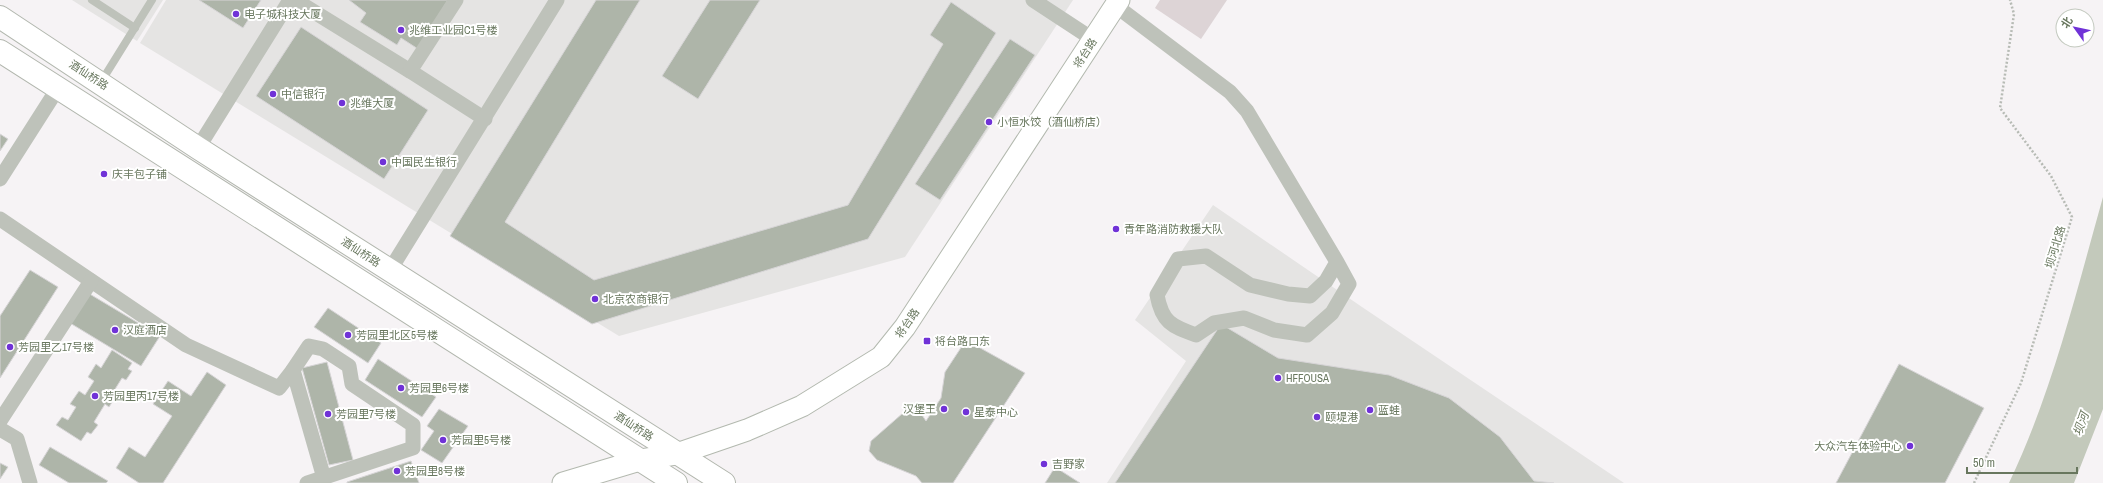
<svg xmlns="http://www.w3.org/2000/svg" width="2103" height="483" viewBox="0 0 2103 483" font-family="'Archivo Narrow','Noto Sans SC',sans-serif">
	<style>
		.built { fill: #e5e4e3 }
		.green { fill: #ddd4d6 }
		.water { fill: #c3c9bb }
		.building { fill: #aeb5a9; stroke: #d7d5d7 }
		.lines { fill: none; stroke-linecap: round; stroke-linejoin: round }
		.secondary-casing { stroke: #b3b9af; stroke-width: 23 }
		.primary-casing { stroke: #b2b7ae; stroke-width: 24 }
		.path { stroke: #b7bbb5; stroke-width: 2.5; stroke-dasharray: 2 2; stroke-linecap: butt }
		.service { stroke: #bec2ba; stroke-width: 8 }
		.minor { stroke: #bec2ba; stroke-width: 15 }
		.secondary { stroke: #fff; stroke-width: 21 }
		.primary { stroke: #fff; stroke-width: 22 }
		.poi-dot { fill: #7032d7; stroke: #fff; stroke-width: 1.5 }
		.labels { text-anchor: middle; dominant-baseline: central; stroke-width: 4; stroke-linejoin: round; paint-order: stroke }
		.poi-label { font-size: 11px; fill: #68775e; stroke: #fff; text-anchor: start }
		.street-label { font-size: 11px; fill: #68775e; stroke: #fff }
		.water-label { font-size: 12px; font-style: italic; fill: #6c785e; stroke: #fff }
	</style>
	<rect width="100%" height="100%" fill="#f6f3f5"/>
	<g class="built">
		<path d="M 72,0 L 163,0 L 137,41 Z"/>
		<path d="M 166,0 L 1073,0 L 905,257 L 619,336 L 140,43 Z"/>
		<path d="M 1213,205 L 1362,307 L 1624,483 L 1107,483 L 1186,361 L 1135,320 Z"/>
	</g>
	<path class="green" d="M 1160,0 L 1227,0 L 1201,39 L 1155,8 Z"/>
	<path class="water" d="M 2103,197 L 2103,409 L 2074,483 L 2009,483 C 2052,393 2076,293 2103,197 Z"/>
	<g class="building">
		<path d="M 199,0 L 261,0 L 243,28 Z"/>
		<path d="M 349,0 L 448,0 L 418,49 L 401,38 L 397,45 L 360,22 L 366,13 Z"/>
		<path d="M 596,0 L 640,0 L 505,222 L 594,280 L 848,205 L 943,44 L 930,35 L 951,2 L 996,33 L 868,239 L 592,324 L 450,236 Z"/>
		<path d="M 710,0 L 760,0 L 698,99 L 662,76 Z"/>
		<path d="M 301,27 L 428,110 L 384,179 L 256,96 Z"/>
		<path d="M 1010,39 L 1035,55 L 940,200 L 915,184 Z"/>
		<path d="M 0,134 L 8,139 L 0,151 Z"/>
		<path d="M 30,270 L 58,287 L 0,378 L 0,316 Z"/>
		<path d="M 88,293 L 160,336 L 141,366 L 70,323 Z"/>
		<path d="M 328,308 L 381,343 L 368,363 L 314,327 Z"/>
		<path d="M 1221,324 L 1278,358 L 1389,375 L 1449,398 L 1500,437 L 1534,481 L 1554,483 L 1115,483 Z"/>
		<path d="M 966,340 L 1025,373 L 953,483 L 922,483 L 916,476 L 877,460 L 869,451 L 871,441 L 903,413 L 913,411 L 922,415 L 926,421 L 941,398 L 945,372 Z"/>
		<path d="M 112,350 L 132,363 L 128,369 L 132,371 L 126,380 L 122,378 L 112,394 L 116,396 L 109,407 L 105,404 L 94,422 L 98,425 L 91,434 L 87,432 L 81,441 L 56,425 L 62,417 L 68,420 L 76,407 L 70,404 L 79,391 L 85,395 L 94,381 L 88,377 L 96,364 L 101,368 Z"/>
		<path d="M 378,359 L 436,397 L 422,417 L 365,380 Z"/>
		<path d="M 327,362 L 353,460 L 329,465 L 302,368 Z"/>
		<path d="M 1899,364 L 1984,408 L 1945,483 L 1836,483 Z"/>
		<path d="M 207,372 L 226,385 L 163,483 L 139,483 L 116,468 L 129,447 L 145,457 L 172,416 L 153,404 L 168,381 L 191,396 Z"/>
		<path d="M 439,409 L 468,426 L 442,463 L 421,450 L 434,431 L 427,426 Z"/>
		<path d="M 50,447 L 108,481 L 106,483 L 69,483 L 39,465 Z"/>
		<path d="M 411,461 L 419,483 L 347,483 L 347,482 Z"/>
		<path d="M 0,463 L 8,467 L 0,479 Z"/>
		<path d="M 1055,467 L 1080,483 L 1045,483 Z"/>
	</g>
	<g class="lines">
		<defs>
			<path id="secondary" d="M 563,483 L 640,460 L 677,454 L 747,430 L 802,406 L 881,357 L 905,327 L 1119,0"/>
			<g id="primary">
				<path d="M 0,17 L 198,148 L 724,483"/>
				<path d="M 0,51 L 676,483"/>
			</g>
		</defs>
		<use href="#secondary" class="secondary-casing"/>
		<use href="#primary" class="primary-casing"/>
		<path class="path" d="M 1974,483 L 2021,383 L 2072,217 L 2051,176 L 2000,108 L 2014,14 L 2010,0"/>
		<g class="service">
			<path d="M 92,0 L 135,28"/>
			<path d="M 101,82 L 152,0"/>
		</g>
		<g class="minor">
			<path d="M 295,0 L 410,71"/>
			<path d="M 456,0 L 410,71 L 485,119"/>
			<path d="M 1033,0 L 1094,40"/>
			<path d="M 1116,6 L 1230,92 L 1247,111 L 1337,262 L 1326,281 L 1310,296 L 1288,294 L 1250,285 L 1206,256 L 1178,259 L 1157,295 C 1162,322 1171,326 1196,335 L 1214,323 L 1244,318 L 1274,330 L 1307,335 L 1332,313 L 1349,284 L 1337,262"/>
			<path d="M 198,148 L 290,0"/>
			<path d="M 0,179 L 58,88"/>
			<path d="M 0,219 L 186,345 L 279,388 L 293,370"/>
			<path d="M 390,270 L 557,0"/>
			<path d="M 0,421 L 91,281"/>
			<path d="M 0,429 L 17,439 L 30,483"/>
			<path d="M 307,483 L 413,448 L 413,425 L 352,384 L 349,366 L 323,349 L 309,346 L 293,370 L 324,478"/>
		</g>
		<use href="#secondary" class="secondary"/>
		<use href="#primary" class="primary"/>
	</g>
	<g class="poi-dot">
		<circle cx="236" cy="14" r="4"/>
		<circle cx="401" cy="30" r="4"/>
		<circle cx="273" cy="94" r="4"/>
		<circle cx="342" cy="103" r="4"/>
		<circle cx="989" cy="122" r="4"/>
		<circle cx="383" cy="162" r="4"/>
		<circle cx="104" cy="174" r="4"/>
		<circle cx="1116" cy="229" r="4"/>
		<circle cx="595" cy="299" r="4"/>
		<circle cx="115" cy="330" r="4"/>
		<circle cx="348" cy="335" r="4"/>
		<rect x="923" y="337" width="8" height="8" rx="2"/>
		<circle cx="10" cy="347" r="4"/>
		<circle cx="1278" cy="378" r="4"/>
		<circle cx="401" cy="388" r="4"/>
		<circle cx="95" cy="396" r="4"/>
		<circle cx="944" cy="409" r="4"/>
		<circle cx="1370" cy="410" r="4"/>
		<circle cx="966" cy="412" r="4"/>
		<circle cx="328" cy="414" r="4"/>
		<circle cx="1317" cy="417" r="4"/>
		<circle cx="443" cy="440" r="4"/>
		<circle cx="1910" cy="446" r="4"/>
		<circle cx="1044" cy="464" r="4"/>
		<circle cx="397" cy="471" r="4"/>
	</g>
	<g class="labels">
		<g class="poi-label">
			<text x="244" y="14">电子城科技大厦</text>
			<text x="409" y="30">兆维工业园C1号楼</text>
			<text x="281" y="94">中信银行</text>
			<text x="350" y="103">兆维大厦</text>
			<text x="997" y="122">小恒水饺（酒仙桥店）</text>
			<text x="391" y="162">中国民生银行</text>
			<text x="112" y="174">庆丰包子铺</text>
			<text x="1124" y="229">青年路消防救援大队</text>
			<text x="603" y="299">北京农商银行</text>
			<text x="123" y="330">汉庭酒店</text>
			<text x="356" y="335">芳园里北区5号楼</text>
			<text x="935" y="341">将台路口东</text>
			<text x="18" y="347">芳园里乙17号楼</text>
			<text x="1286" y="378">HFFOUSA</text>
			<text x="409" y="388">芳园里6号楼</text>
			<text x="103" y="396">芳园里丙17号楼</text>
			<text x="936" y="409" text-anchor="end">汉堡王</text>
			<text x="1378" y="410">蓝蛙</text>
			<text x="974" y="412">星泰中心</text>
			<text x="336" y="414">芳园里7号楼</text>
			<text x="1325" y="417">颐堤港</text>
			<text x="451" y="440">芳园里5号楼</text>
			<text x="1902" y="446" text-anchor="end">大众汽车体验中心</text>
			<text x="1052" y="464">吉野家</text>
			<text x="405" y="471">芳园里8号楼</text>
		</g>
		<g class="street-label">
			<text transform="translate(1085 53) rotate(-57)">将台路</text>
			<text transform="translate(89 75) rotate(33)">酒仙桥路</text>
			<text transform="translate(2055 247) rotate(-73)">坝河北路</text>
			<text transform="translate(361 252) rotate(33)">酒仙桥路</text>
			<text transform="translate(907 323) rotate(-56)">将台路</text>
			<text transform="translate(634 426) rotate(33)">酒仙桥路</text>
		</g>
		<g class="water-label">
			<text transform="translate(2081 424) rotate(-70)">坝河</text>
		</g>
	</g>
	<g transform="translate(2075 28) rotate(303)"><circle r="19" fill="#ffffff" stroke="#c3c9bf"/>
	<path d="M0-3L7 15L0 10L-7 15Z" fill="#7032d7"/>
	<text y="-6" font-size="11" font-weight="bold" text-anchor="middle" fill="#68775e">北</text>
	</g>
	<path d="M1967 467v6h110v-6" fill="none" stroke="#68775e" stroke-width="2"/>
	<text x="1973" y="467" font-size="12" fill="#68775e" stroke="#ffffff" stroke-width="3" paint-order="stroke">50 m</text>
</svg>
